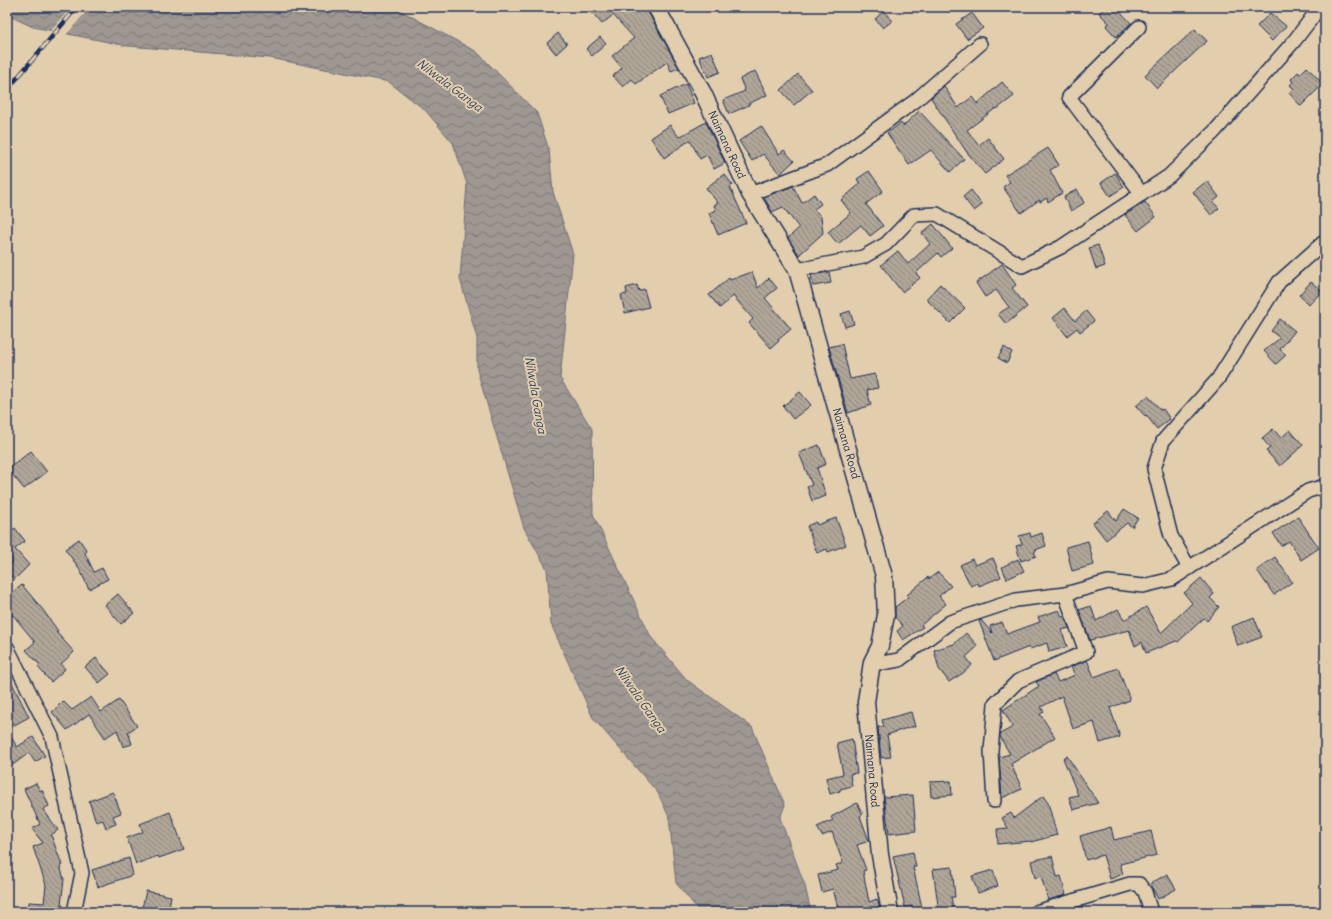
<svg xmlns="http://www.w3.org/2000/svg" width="1332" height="919" viewBox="0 0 1332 919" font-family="Delius,sans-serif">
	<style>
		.water { fill: url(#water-waves); stroke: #6a6d7d }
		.pier { fill: #e2ceac }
		.building { fill: url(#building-back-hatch); stroke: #1b2f5e }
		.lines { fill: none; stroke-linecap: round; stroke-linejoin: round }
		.minor-casing { stroke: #1b2f5e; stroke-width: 16 }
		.tertiary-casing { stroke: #1b2f5e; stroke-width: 19 }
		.minor { stroke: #e2ceac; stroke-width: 13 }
		.tertiary { stroke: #e2ceac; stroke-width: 16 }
		.rail-casing { stroke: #1b2f5e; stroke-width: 4.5 }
		.rail { stroke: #e2ceac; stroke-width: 3; stroke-dasharray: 9; stroke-linecap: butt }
		.labels { text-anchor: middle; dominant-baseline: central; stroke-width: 4; stroke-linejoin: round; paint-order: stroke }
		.street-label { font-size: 11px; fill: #1b2f5e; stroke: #e2ceac }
		.water-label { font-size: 12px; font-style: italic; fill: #2f3f66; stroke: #e2ceac }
	</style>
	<defs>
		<pattern id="water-waves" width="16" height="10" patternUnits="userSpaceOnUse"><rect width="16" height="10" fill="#9e9792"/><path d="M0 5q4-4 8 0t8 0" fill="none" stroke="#807c7a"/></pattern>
		<pattern id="building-back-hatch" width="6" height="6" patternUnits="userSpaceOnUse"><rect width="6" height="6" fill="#b0a698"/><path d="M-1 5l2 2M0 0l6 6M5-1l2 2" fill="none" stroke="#8e887f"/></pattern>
	</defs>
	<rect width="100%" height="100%" fill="#e2ceac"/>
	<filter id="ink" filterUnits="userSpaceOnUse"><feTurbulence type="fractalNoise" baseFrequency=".025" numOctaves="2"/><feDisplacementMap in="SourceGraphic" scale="8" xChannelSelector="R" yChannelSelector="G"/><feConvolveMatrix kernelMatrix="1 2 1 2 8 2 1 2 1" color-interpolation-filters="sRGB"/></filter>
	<g filter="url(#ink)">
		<path class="water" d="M 7,7 L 394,7 L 477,52 L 537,113 L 549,150 L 553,192 L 573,254 L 560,378 L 592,429 L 593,514 L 651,637 L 687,680 L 752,727 L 785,805 L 780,818 L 805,886 L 811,912 L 700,912 L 676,883 L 669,817 L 658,793 L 593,718 L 551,624 L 547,569 L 524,528 L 477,370 L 477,338 L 460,279 L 467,184 L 453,143 L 425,110 L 389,82 L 270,58 L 128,46 L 33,27 L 7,15 Z"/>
		<path class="pier" d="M 71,7 L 90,7 L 66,35 L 50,32 Z"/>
		<g class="building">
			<path d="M 587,7 L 644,7 L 647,10 L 679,68 L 671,71 L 667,62 L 636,84 L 632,79 L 623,87 L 613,76 L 622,68 L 612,56 L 634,38 L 613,15 L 602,24 Z"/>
			<path d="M 1106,7 L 1116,7 L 1131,23 L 1116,37 L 1106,26 L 1109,23 L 1099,13 Z"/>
			<path d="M 884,11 L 892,21 L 883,28 L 875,19 Z"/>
			<path d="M 972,13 L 983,28 L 967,39 L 956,24 Z"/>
			<path d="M 1270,13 L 1286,26 L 1272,41 L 1257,26 Z"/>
			<path d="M 1195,29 L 1207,41 L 1157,88 L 1145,75 Z"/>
			<path d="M 558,33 L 567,44 L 556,54 L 547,43 Z"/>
			<path d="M 600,37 L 606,44 L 592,56 L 586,49 Z"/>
			<path d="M 712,52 L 720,72 L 708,77 L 699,57 Z"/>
			<path d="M 1307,67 L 1323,84 L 1301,106 L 1289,93 L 1294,89 L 1290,85 L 1293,82 L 1291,79 L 1298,72 L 1300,74 Z"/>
			<path d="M 755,71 L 767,95 L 748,104 L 749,105 L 729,114 L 723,100 L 745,91 L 740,79 Z"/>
			<path d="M 798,74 L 812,90 L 794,105 L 781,90 Z"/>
			<path d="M 1002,82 L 1014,96 L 997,109 L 996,108 L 967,130 L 979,145 L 988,138 L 1004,159 L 985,174 L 966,151 L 931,98 L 944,86 L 958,108 L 972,97 L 977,104 Z"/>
			<path d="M 686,84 L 694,103 L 668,114 L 660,96 Z"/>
			<path d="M 919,111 L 964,159 L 950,172 L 931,150 L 909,165 L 887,133 L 901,123 L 903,126 Z"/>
			<path d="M 706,122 L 725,163 L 714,169 L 707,155 L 700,159 L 690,140 L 664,158 L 651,138 L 670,125 L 679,137 Z"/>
			<path d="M 761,126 L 779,154 L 784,150 L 794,161 L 780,174 L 763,154 L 752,161 L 739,141 Z"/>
			<path d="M 1048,148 L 1059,165 L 1050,170 L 1062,193 L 1048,202 L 1047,198 L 1040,202 L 1039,200 L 1021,213 L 1003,187 L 1010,182 L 1005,175 Z"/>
			<path d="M 869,171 L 883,191 L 866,204 L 883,226 L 870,236 L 861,225 L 838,244 L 828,232 L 851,213 L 841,200 L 860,184 L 857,179 Z"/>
			<path d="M 1115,173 L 1124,187 L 1110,196 L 1101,183 Z"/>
			<path d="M 724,174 L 733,185 L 730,187 L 746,223 L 718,235 L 709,213 L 716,210 L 714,205 L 718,203 L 706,188 Z"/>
			<path d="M 1207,181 L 1219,197 L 1213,202 L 1219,208 L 1211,215 L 1193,192 Z"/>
			<path d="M 793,186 L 802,203 L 814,194 L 821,204 L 814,209 L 821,217 L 823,233 L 799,255 L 788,238 L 799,228 L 783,207 L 772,212 L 764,197 Z"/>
			<path d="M 1077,189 L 1084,203 L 1071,211 L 1064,197 Z"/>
			<path d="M 971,190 L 982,205 L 974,211 L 963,197 Z"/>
			<path d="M 1145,202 L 1156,217 L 1138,231 L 1125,215 Z"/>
			<path d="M 933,224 L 952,248 L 941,257 L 938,253 L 916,273 L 920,278 L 902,292 L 881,265 L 898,251 L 908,264 L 930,244 L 922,233 Z"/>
			<path d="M 1098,245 L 1105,266 L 1096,269 L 1089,248 Z"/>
			<path d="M 1002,264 L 1016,285 L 1012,288 L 1027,307 L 1006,324 L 998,314 L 1009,307 L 996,290 L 985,297 L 976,283 Z"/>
			<path d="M 752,272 L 758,288 L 769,278 L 777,288 L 765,298 L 791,329 L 778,340 L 779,341 L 771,348 L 749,323 L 753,319 L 733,296 L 720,308 L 709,295 L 729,278 L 730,280 Z"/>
			<path d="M 829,272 L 831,283 L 813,286 L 811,275 Z"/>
			<path d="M 1311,282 L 1322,291 L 1309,305 L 1299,295 Z"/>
			<path d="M 940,284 L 965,308 L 950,323 L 926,299 Z"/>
			<path d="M 637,285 L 639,291 L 644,289 L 649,307 L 625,313 L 621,295 L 627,294 L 626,288 Z"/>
			<path d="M 1065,308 L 1075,321 L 1086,311 L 1094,321 L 1080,332 L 1077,328 L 1067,336 L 1053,318 Z"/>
			<path d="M 850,311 L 854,324 L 845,327 L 841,314 Z"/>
			<path d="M 1280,319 L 1295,331 L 1280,349 L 1286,355 L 1276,364 L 1264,351 L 1280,338 L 1271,331 Z"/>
			<path d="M 842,344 L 850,379 L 875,374 L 878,388 L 867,390 L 871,405 L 848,413 L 829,347 Z"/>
			<path d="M 1004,347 L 1012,352 L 1007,363 L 998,358 Z"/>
			<path d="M 800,392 L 811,405 L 793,419 L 783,406 Z"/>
			<path d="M 1148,396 L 1161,410 L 1163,409 L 1170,419 L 1157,429 L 1146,415 L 1145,416 L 1136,406 Z"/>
			<path d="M 1273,429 L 1281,438 L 1290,430 L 1303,445 L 1280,466 L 1266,451 L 1270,448 L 1262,438 Z"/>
			<path d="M 819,445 L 826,464 L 817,468 L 826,496 L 812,501 L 807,487 L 812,485 L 799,453 Z"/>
			<path d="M 31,451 L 47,472 L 24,489 L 8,469 Z"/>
			<path d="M 1124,509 L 1138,518 L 1132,527 L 1127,523 L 1106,540 L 1093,523 L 1108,511 L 1116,521 Z"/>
			<path d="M 1298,517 L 1319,548 L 1301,560 L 1289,541 L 1281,546 L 1273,533 Z"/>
			<path d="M 836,518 L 846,545 L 828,552 L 827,549 L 817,553 L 807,526 L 816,522 L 817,525 Z"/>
			<path d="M 15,528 L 25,541 L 15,549 L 29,565 L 14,580 L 7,572 L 7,567 L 13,561 L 8,555 L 7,555 L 7,534 Z"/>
			<path d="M 1030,533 L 1031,537 L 1042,533 L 1046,546 L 1035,550 L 1036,551 L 1034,552 L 1036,556 L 1021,561 L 1016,546 L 1022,544 L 1019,536 Z"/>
			<path d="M 79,539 L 87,551 L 85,553 L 94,572 L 102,568 L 108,579 L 89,589 L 79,568 L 65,549 Z"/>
			<path d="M 1088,541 L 1094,565 L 1072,571 L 1066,547 Z"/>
			<path d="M 1275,557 L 1292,582 L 1274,595 L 1257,570 Z"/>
			<path d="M 993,558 L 1001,577 L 979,586 L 978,583 L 971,586 L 960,565 L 972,559 L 975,565 Z"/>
			<path d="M 1018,559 L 1024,571 L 1007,579 L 1002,567 Z"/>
			<path d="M 938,572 L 951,586 L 939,596 L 946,604 L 921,625 L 923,627 L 903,640 L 897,631 L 903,626 L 895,617 L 895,607 L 908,597 L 907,595 L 928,577 L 929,579 Z"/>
			<path d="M 1201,578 L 1214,594 L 1210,598 L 1219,607 L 1207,621 L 1204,618 L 1178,642 L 1176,641 L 1146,653 L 1142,642 L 1135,646 L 1129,630 L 1090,640 L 1079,610 L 1091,606 L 1096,621 L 1118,609 L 1124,620 L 1146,607 L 1161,633 L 1192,603 L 1184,593 Z"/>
			<path d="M 22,585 L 43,610 L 58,631 L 56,632 L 74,652 L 61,664 L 65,669 L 51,682 L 38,667 L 40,665 L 26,650 L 35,642 L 13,615 L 7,620 L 7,597 Z"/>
			<path d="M 118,594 L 134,613 L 121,624 L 105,605 Z"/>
			<path d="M 1059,610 L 1062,617 L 1064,616 L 1069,628 L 1062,630 L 1067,647 L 1049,652 L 1047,643 L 1030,649 L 1029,647 L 994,661 L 979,621 L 981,620 L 992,633 L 990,626 L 1002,622 L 1007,634 L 1040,622 L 1038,617 Z"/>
			<path d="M 1254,617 L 1262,637 L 1238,646 L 1231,627 Z"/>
			<path d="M 966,633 L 978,646 L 966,657 L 972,665 L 963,673 L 949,682 L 939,669 L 934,650 L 954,644 Z"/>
			<path d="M 96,658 L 110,674 L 99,683 L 85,667 Z"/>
			<path d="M 1087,660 L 1094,677 L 1118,668 L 1130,700 L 1110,708 L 1120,737 L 1100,743 L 1094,722 L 1073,729 L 1062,696 L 1041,707 L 1044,712 L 1040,714 L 1055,737 L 1011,764 L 1022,789 L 1002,798 L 999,757 L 1010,754 L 1000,737 L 1000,734 L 1013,727 L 1003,710 L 1039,686 L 1036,682 L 1054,674 L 1058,682 L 1075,675 L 1071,667 Z"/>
			<path d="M 7,673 L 29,717 L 7,729 Z"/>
			<path d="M 91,697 L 101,712 L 119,700 L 137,726 L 128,732 L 132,744 L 123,747 L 117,730 L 105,738 L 89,714 L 67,730 L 52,712 L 63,701 L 72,710 Z"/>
			<path d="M 911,712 L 915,727 L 910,727 L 887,735 L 891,757 L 881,758 L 878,727 L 884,727 L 882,720 Z"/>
			<path d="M 7,730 L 17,747 L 33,737 L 45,756 L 35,762 L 29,753 L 7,769 Z"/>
			<path d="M 852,739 L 857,773 L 850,774 L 852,786 L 840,789 L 840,791 L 830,794 L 826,778 L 843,774 L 837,743 Z"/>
			<path d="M 1067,756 L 1098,803 L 1073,810 L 1069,797 L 1078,795 L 1063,758 Z"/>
			<path d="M 951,781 L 952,795 L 931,797 L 930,782 Z"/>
			<path d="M 36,783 L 40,791 L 42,790 L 49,806 L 43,809 L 58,830 L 51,835 L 62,865 L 60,866 L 64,879 L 61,905 L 63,905 L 62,912 L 28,912 L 29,902 L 44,903 L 46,885 L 33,847 L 43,843 L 32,829 L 40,824 L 24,789 Z"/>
			<path d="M 113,792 L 121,813 L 113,816 L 116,824 L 106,828 L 103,820 L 96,822 L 89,801 Z"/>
			<path d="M 913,795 L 916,831 L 889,834 L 884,797 Z"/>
			<path d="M 1043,796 L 1048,803 L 1057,835 L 1031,842 L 1031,841 L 998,844 L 997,829 L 1008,828 L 1002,818 L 1011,813 L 1014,818 Z"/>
			<path d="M 857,803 L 863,814 L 860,816 L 869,841 L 857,845 L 866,870 L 863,871 L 869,902 L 877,899 L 880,909 L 872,912 L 839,912 L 833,889 L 822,892 L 818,875 L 838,870 L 836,865 L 843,863 L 832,832 L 822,836 L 817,827 L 833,820 L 831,817 Z"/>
			<path d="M 170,812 L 184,849 L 159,858 L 158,856 L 136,864 L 127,838 L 143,832 L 140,824 Z"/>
			<path d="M 1111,827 L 1114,840 L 1151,831 L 1157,855 L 1120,864 L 1123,874 L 1110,879 L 1103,855 L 1086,860 L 1080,836 Z"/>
			<path d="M 913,852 L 916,867 L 913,867 L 923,912 L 912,912 L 912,906 L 905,907 L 893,856 Z"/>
			<path d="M 1052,856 L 1057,877 L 1061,876 L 1066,895 L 1048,900 L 1041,876 L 1035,878 L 1031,861 Z"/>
			<path d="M 129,858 L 133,875 L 98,887 L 92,870 Z"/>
			<path d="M 952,867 L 955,897 L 951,897 L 954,912 L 939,912 L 933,869 Z"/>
			<path d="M 993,870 L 998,886 L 978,893 L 972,876 Z"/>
			<path d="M 1167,874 L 1176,889 L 1158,899 L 1150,884 Z"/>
			<path d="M 146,891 L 171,896 L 168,912 L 160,912 L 142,908 Z"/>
		</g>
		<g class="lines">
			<defs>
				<g id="minor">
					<path d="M 1139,27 L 1069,97 L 1142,194"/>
					<path d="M 750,194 L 827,165 L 915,101 L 980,44"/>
					<path d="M 797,270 L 863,257 L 886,244 L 914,215 L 937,214 L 1022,266 L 1061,247 L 1169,176 L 1215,131 L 1295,40 L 1320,7"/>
					<path d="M 1189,568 L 1171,536 L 1154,469 L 1163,441 L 1218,379 L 1279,282 L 1325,241"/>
					<path d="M 7,647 L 52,737 L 82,873 L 74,912"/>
					<path d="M 872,662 L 882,663 L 899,660 L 950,622 L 1016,600 L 1065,594 L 1108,582 L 1143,586 L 1172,579 L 1308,491 L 1325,486"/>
					<path d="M 994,801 L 991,751 L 995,704 L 1018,681 L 1086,652 L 1065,594"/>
					<path d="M 1036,912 L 1130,884 L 1139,884 L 1145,892 L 1151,912"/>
				</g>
				<g id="tertiary">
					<path id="s1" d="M 656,7 L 703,93 L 750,194 L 797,270 L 884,576 L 886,615 L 880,646 L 872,662 L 866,702 L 880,855 L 890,912"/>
				</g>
			</defs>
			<use href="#minor" class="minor-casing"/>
			<use href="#tertiary" class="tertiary-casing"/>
			<use href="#minor" class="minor"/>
			<use href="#tertiary" class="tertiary"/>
			<defs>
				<path id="rail" d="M 7,90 L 77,7"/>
			</defs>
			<use href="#rail" class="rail-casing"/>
			<use href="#rail" class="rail"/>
		</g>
	</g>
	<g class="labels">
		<g class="street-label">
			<text stroke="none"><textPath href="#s1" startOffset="155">Naimana Road</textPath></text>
			<text stroke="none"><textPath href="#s1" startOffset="479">Naimana Road</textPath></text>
			<text stroke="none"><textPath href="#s1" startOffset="815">Naimana Road</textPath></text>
		</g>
		<g class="water-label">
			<text transform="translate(450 85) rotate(37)">Nilwala Ganga</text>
			<text transform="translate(536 395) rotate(80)">Nilwala Ganga</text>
			<text transform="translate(641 699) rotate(55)">Nilwala Ganga</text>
		</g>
	</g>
	<rect width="1332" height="919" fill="none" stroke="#e2ceac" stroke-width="24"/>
	<rect x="12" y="12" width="1308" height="895" fill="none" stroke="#1b2f5e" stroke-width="1.5" filter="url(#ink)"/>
</svg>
